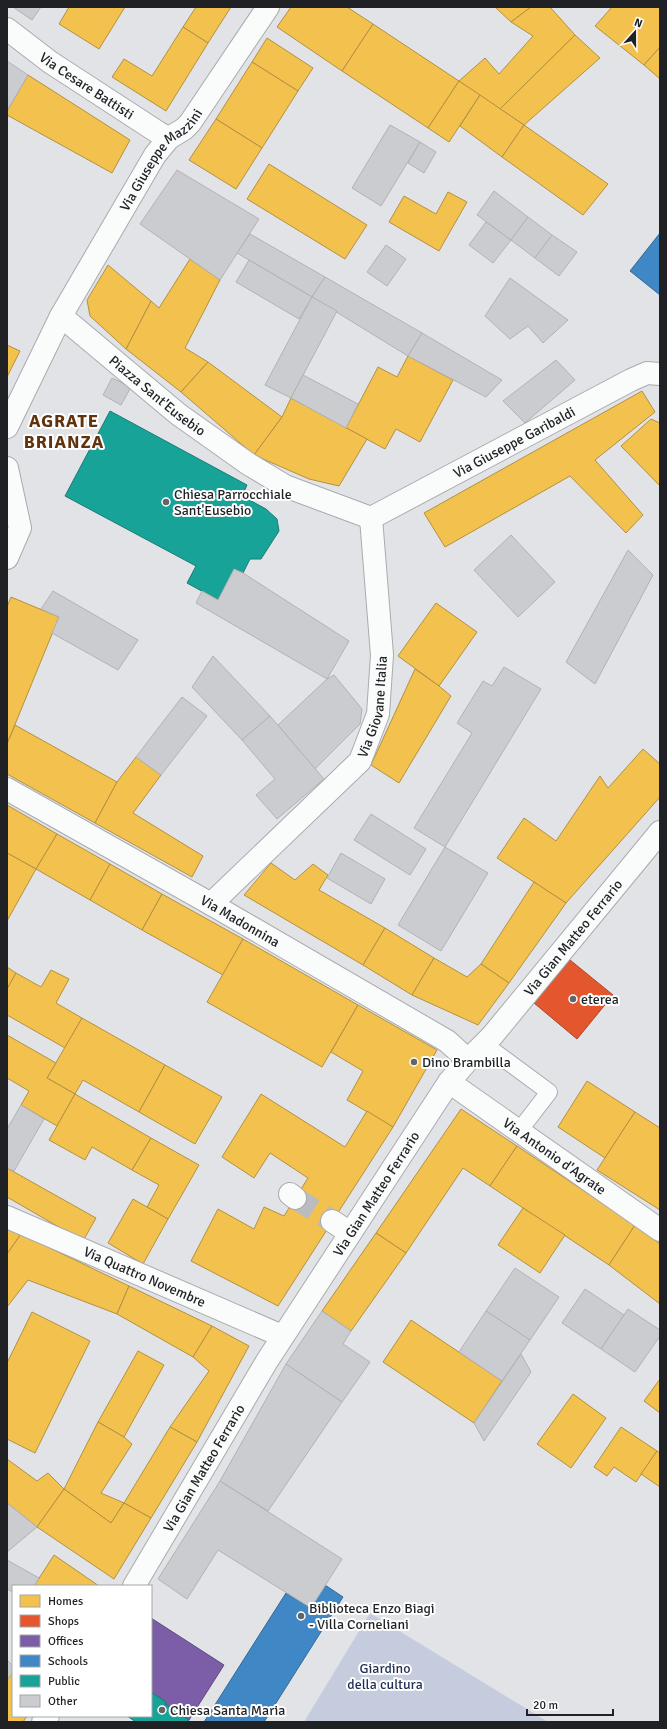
<svg xmlns="http://www.w3.org/2000/svg" width="667" height="1729" viewBox="0 0 667 1729" font-family="Signika,sans-serif">
	<style>
		.green { fill: #c5ccdd }
		.homes { fill: #f2c14e; stroke: #b39141 }
		.shops { fill: #e4572e; stroke: #a9472b }
		.offices { fill: #7b5ea7; stroke: #5f4c80 }
		.schools { fill: #3f88c5; stroke: #356995 }
		.public { fill: #17a398; stroke: #197c75 }
		.building { fill: #cbcccf; stroke: #b1b2b5 }
		.lines { fill: none; stroke-linecap: round; stroke-linejoin: round }
		.street-tunnel { stroke: #babcc0; stroke-width: 22; stroke-dasharray: 22 11; stroke-linecap: butt }
		.lane-casing { stroke: #a9abae; stroke-width: 18 }
		.street-casing { stroke: #a9abae; stroke-width: 24 }
		.lane { stroke: #fafbfb; stroke-width: 16 }
		.street { stroke: #fafbfb; stroke-width: 22 }
		.poi-dot { fill: #636568; stroke: #fff; stroke-width: 1.5 }
		.labels { text-anchor: middle; dominant-baseline: central; stroke-width: 4; stroke-linejoin: round; paint-order: stroke }
		.street-label { font-size: 14px; fill: #1f2124; stroke: #fff }
		.poi-label { font-size: 14px; fill: #1f2124; stroke: #fff; text-anchor: start }
		.park-label { font-size: 14px; fill: #1e2e54; stroke: #fff }
		.district-label { font-size: 18px; font-weight: bold; letter-spacing: 1px; fill: #60330f; stroke: #fff }
	</style>
	<rect width="100%" height="100%" fill="#e1e3e7"/>
	<path class="green" d="M 370,1613 L 548,1722 L 304,1722 Z"/>
	<g class="homes">
		<path d="M 69,7 L 125,7 L 99,49 L 59,24 Z"/>
		<path d="M 196,7 L 231,7 L 208,43 L 183,27 Z"/>
		<path d="M 291,7 L 347,7 L 373,24 L 342,71 L 277,27 Z"/>
		<path d="M 495,7 L 531,7 L 511,22 Z"/>
		<path d="M 531,7 L 550,7 L 575,35 L 500,109 L 459,81 L 485,58 L 499,74 L 533,36 L 511,22 Z"/>
		<path d="M 612,7 L 660,7 L 660,47 L 644,65 L 595,26 Z"/>
		<path d="M 373,24 L 459,81 L 428,128 L 342,71 Z"/>
		<path d="M 183,27 L 208,43 L 166,111 L 112,77 L 124,59 L 152,76 Z"/>
		<path d="M 575,35 L 600,58 L 524,125 L 500,109 Z"/>
		<path d="M 267,38 L 313,68 L 298,91 L 252,62 Z"/>
		<path d="M 660,47 L 660,79 L 644,65 Z"/>
		<path d="M 252,62 L 298,91 L 262,148 L 216,119 Z"/>
		<path d="M 28,75 L 130,140 L 112,173 L 7,115 L 7,111 Z"/>
		<path d="M 459,81 L 480,95 L 449,142 L 428,128 Z"/>
		<path d="M 480,95 L 524,125 L 502,157 L 460,126 Z"/>
		<path d="M 216,119 L 262,148 L 236,189 L 189,160 Z"/>
		<path d="M 524,125 L 608,184 L 583,215 L 502,157 Z"/>
		<path d="M 269,164 L 367,225 L 345,259 L 247,199 Z"/>
		<path d="M 448,192 L 467,202 L 439,251 L 389,222 L 404,196 L 436,214 Z"/>
		<path d="M 190,259 L 220,280 L 185,348 L 208,362 L 181,392 L 126,349 L 151,301 L 159,308 Z"/>
		<path d="M 108,265 L 151,301 L 126,349 L 90,316 L 87,300 Z"/>
		<path d="M 7,345 L 20,351 L 7,377 Z"/>
		<path d="M 408,356 L 453,380 L 420,442 L 396,429 L 385,449 L 346,428 L 378,367 L 397,377 Z"/>
		<path d="M 208,362 L 282,417 L 254,455 L 181,392 Z"/>
		<path d="M 642,391 L 655,412 L 595,460 L 643,515 L 626,533 L 570,476 L 445,547 L 424,513 Z"/>
		<path d="M 291,398 L 367,439 L 339,486 L 309,479 L 254,455 L 282,417 Z"/>
		<path d="M 651,419 L 660,423 L 660,486 L 621,446 Z"/>
		<path d="M 11,597 L 59,617 L 7,744 L 7,607 Z"/>
		<path d="M 436,603 L 477,632 L 439,686 L 398,656 Z"/>
		<path d="M 415,669 L 439,686 L 451,696 L 399,783 L 371,765 Z"/>
		<path d="M 15,725 L 117,782 L 95,823 L 7,774 L 7,744 Z"/>
		<path d="M 643,749 L 660,764 L 660,797 L 566,903 L 497,858 L 524,818 L 556,841 L 600,776 L 608,788 Z"/>
		<path d="M 136,757 L 161,775 L 133,813 L 203,856 L 192,877 L 95,823 L 117,782 Z"/>
		<path d="M 7,805 L 57,834 L 36,869 L 7,853 Z"/>
		<path d="M 57,834 L 110,864 L 90,900 L 36,869 Z"/>
		<path d="M 7,853 L 36,869 L 7,921 Z"/>
		<path d="M 271,863 L 295,880 L 313,864 L 328,875 L 319,890 L 385,928 L 363,965 L 244,895 Z"/>
		<path d="M 110,864 L 162,894 L 142,930 L 90,900 Z"/>
		<path d="M 534,882 L 566,903 L 509,983 L 481,964 Z"/>
		<path d="M 162,894 L 243,939 L 223,975 L 142,930 Z"/>
		<path d="M 385,928 L 434,958 L 412,995 L 363,965 Z"/>
		<path d="M 243,939 L 358,1005 L 322,1067 L 207,1002 Z"/>
		<path d="M 434,958 L 467,977 L 481,964 L 509,983 L 478,1025 L 412,995 Z"/>
		<path d="M 7,967 L 16,973 L 7,989 Z"/>
		<path d="M 51,970 L 69,979 L 56,1003 L 82,1018 L 65,1048 L 7,1015 L 7,989 L 16,973 L 41,987 Z"/>
		<path d="M 358,1005 L 437,1050 L 393,1127 L 347,1100 L 363,1071 L 331,1052 Z"/>
		<path d="M 82,1018 L 165,1065 L 139,1112 L 83,1080 L 75,1094 L 47,1078 Z"/>
		<path d="M 7,1035 L 56,1063 L 47,1078 L 75,1094 L 57,1126 L 21,1105 L 29,1091 L 7,1078 Z"/>
		<path d="M 165,1065 L 222,1097 L 195,1144 L 139,1112 Z"/>
		<path d="M 587,1081 L 635,1112 L 605,1158 L 558,1127 Z"/>
		<path d="M 75,1094 L 151,1138 L 132,1170 L 92,1147 L 85,1160 L 49,1140 Z"/>
		<path d="M 261,1094 L 345,1147 L 367,1111 L 393,1127 L 278,1306 L 191,1261 L 218,1209 L 254,1229 L 264,1207 L 284,1216 L 308,1178 L 270,1153 L 254,1178 L 222,1157 Z"/>
		<path d="M 461,1109 L 517,1146 L 490,1186 L 463,1168 L 406,1253 L 376,1233 Z"/>
		<path d="M 635,1112 L 660,1128 L 660,1210 L 597,1170 Z"/>
		<path d="M 151,1138 L 199,1165 L 168,1219 L 147,1207 L 159,1185 L 132,1170 Z"/>
		<path d="M 517,1146 L 635,1225 L 609,1265 L 490,1186 Z"/>
		<path d="M 7,1168 L 96,1218 L 83,1241 L 7,1197 Z"/>
		<path d="M 133,1199 L 168,1219 L 143,1264 L 108,1243 Z"/>
		<path d="M 523,1208 L 565,1235 L 540,1273 L 498,1245 Z"/>
		<path d="M 635,1225 L 660,1244 L 660,1304 L 609,1265 Z"/>
		<path d="M 7,1229 L 21,1234 L 7,1254 Z"/>
		<path d="M 376,1233 L 406,1253 L 351,1331 L 322,1311 Z"/>
		<path d="M 21,1234 L 129,1286 L 117,1314 L 28,1280 L 7,1307 L 7,1254 Z"/>
		<path d="M 129,1286 L 212,1326 L 193,1357 L 117,1314 Z"/>
		<path d="M 32,1312 L 90,1341 L 35,1453 L 7,1439 L 7,1363 Z"/>
		<path d="M 411,1320 L 502,1381 L 474,1423 L 383,1362 Z"/>
		<path d="M 212,1326 L 249,1346 L 197,1442 L 170,1427 L 209,1371 L 193,1357 Z"/>
		<path d="M 138,1351 L 164,1365 L 124,1437 L 98,1422 Z"/>
		<path d="M 660,1379 L 660,1413 L 644,1401 Z"/>
		<path d="M 573,1394 L 606,1418 L 571,1468 L 537,1444 Z"/>
		<path d="M 98,1422 L 124,1437 L 132,1444 L 101,1493 L 124,1503 L 111,1523 L 64,1489 Z"/>
		<path d="M 170,1427 L 197,1442 L 151,1518 L 124,1503 Z"/>
		<path d="M 621,1427 L 657,1451 L 636,1482 L 614,1467 L 607,1476 L 594,1467 Z"/>
		<path d="M 657,1451 L 660,1453 L 660,1487 L 641,1474 Z"/>
		<path d="M 7,1459 L 37,1481 L 48,1473 L 64,1489 L 37,1527 L 7,1503 Z"/>
		<path d="M 64,1489 L 111,1523 L 124,1503 L 151,1518 L 114,1579 L 37,1527 Z"/>
		<path d="M 54,1555 L 99,1586 L 34,1586 Z"/>
		<path d="M 13,1672 L 13,1716 L 27,1716 L 23,1722 L 7,1722 L 7,1680 Z"/>
	</g>
	<path class="shops" d="M 570,960 L 613,995 L 577,1039 L 534,1003 Z"/>
	<path class="offices" d="M 151,1618 L 224,1665 L 189,1720 L 165,1704 L 166,1702 L 151,1692 Z"/>
	<g class="schools">
		<path d="M 660,233 L 660,295 L 630,271 Z"/>
		<path d="M 325,1585 L 343,1597 L 264,1722 L 204,1722 L 286,1593 L 311,1608 Z"/>
	</g>
	<g class="public">
		<path d="M 110,411 L 247,485 L 242,496 L 266,509 L 277,519 L 279,531 L 261,559 L 250,559 L 243,573 L 234,569 L 218,600 L 187,583 L 196,566 L 65,496 Z"/>
		<path d="M 151,1692 L 166,1702 L 165,1704 L 189,1720 L 188,1722 L 136,1722 L 127,1716 L 151,1716 Z"/>
	</g>
	<g class="building">
		<path d="M 13,7 L 41,7 L 32,20 Z"/>
		<path d="M 7,61 L 28,75 L 7,111 Z"/>
		<path d="M 390,125 L 420,142 L 381,206 L 352,188 Z"/>
		<path d="M 420,142 L 436,152 L 424,173 L 408,163 Z"/>
		<path d="M 177,170 L 259,219 L 220,280 L 140,224 Z"/>
		<path d="M 494,191 L 528,217 L 511,240 L 477,215 Z"/>
		<path d="M 528,217 L 552,235 L 535,258 L 511,240 Z"/>
		<path d="M 486,222 L 511,240 L 493,263 L 469,245 Z"/>
		<path d="M 250,234 L 325,277 L 312,297 L 237,253 Z"/>
		<path d="M 552,235 L 577,252 L 559,276 L 535,258 Z"/>
		<path d="M 386,245 L 406,259 L 387,286 L 367,272 Z"/>
		<path d="M 249,260 L 312,297 L 299,319 L 236,282 Z"/>
		<path d="M 325,277 L 422,333 L 408,356 L 312,297 Z"/>
		<path d="M 510,278 L 568,320 L 543,343 L 528,326 L 510,339 L 485,316 Z"/>
		<path d="M 312,297 L 337,311 L 291,398 L 265,385 Z"/>
		<path d="M 422,333 L 502,380 L 486,397 L 408,356 Z"/>
		<path d="M 556,360 L 575,380 L 525,423 L 503,401 Z"/>
		<path d="M 303,375 L 358,404 L 346,428 L 291,398 Z"/>
		<path d="M 112,378 L 131,387 L 121,405 L 103,395 Z"/>
		<path d="M 511,535 L 555,582 L 518,617 L 474,570 Z"/>
		<path d="M 628,550 L 653,575 L 595,684 L 566,662 Z"/>
		<path d="M 234,569 L 243,573 L 349,641 L 327,679 L 196,603 L 202,591 L 218,600 Z"/>
		<path d="M 53,591 L 138,640 L 118,670 L 52,633 L 59,617 L 41,609 Z"/>
		<path d="M 213,656 L 270,716 L 242,740 L 192,687 Z"/>
		<path d="M 504,667 L 541,689 L 445,847 L 414,828 L 472,733 L 457,723 L 483,681 L 492,686 Z"/>
		<path d="M 334,675 L 362,709 L 360,724 L 315,769 L 278,725 L 327,679 Z"/>
		<path d="M 182,697 L 207,716 L 161,775 L 136,757 Z"/>
		<path d="M 270,716 L 324,779 L 277,819 L 256,795 L 275,779 L 242,740 Z"/>
		<path d="M 371,814 L 426,849 L 410,875 L 354,840 Z"/>
		<path d="M 445,847 L 488,873 L 441,951 L 398,925 Z"/>
		<path d="M 341,853 L 385,879 L 371,904 L 327,878 Z"/>
		<path d="M 21,1105 L 44,1119 L 14,1171 L 7,1168 L 7,1129 Z"/>
		<path d="M 515,1268 L 559,1297 L 530,1340 L 486,1311 Z"/>
		<path d="M 585,1289 L 624,1315 L 601,1349 L 562,1323 Z"/>
		<path d="M 628,1309 L 660,1330 L 660,1336 L 635,1372 L 601,1349 Z"/>
		<path d="M 322,1311 L 351,1331 L 343,1344 L 370,1362 L 342,1402 L 286,1364 Z"/>
		<path d="M 486,1311 L 530,1340 L 502,1381 L 459,1352 Z"/>
		<path d="M 521,1354 L 531,1372 L 484,1441 L 474,1423 Z"/>
		<path d="M 286,1364 L 342,1402 L 268,1511 L 220,1481 Z"/>
		<path d="M 220,1481 L 342,1559 L 311,1608 L 218,1550 L 187,1599 L 158,1579 Z"/>
		<path d="M 7,1503 L 37,1527 L 7,1552 Z"/>
		<path d="M 7,1560 L 39,1578 L 34,1586 L 13,1586 L 13,1592 L 7,1589 Z"/>
		<path d="M 7,1660 L 13,1666 L 13,1672 L 7,1680 Z"/>
	</g>
	<g class="lines">
		<path class="street-tunnel" d="M 295,1198 L 332,1221"/>
		<defs>
			<path id="lane" d="M 484,1044 L 549,1092 L 519,1131"/>
			<g id="street">
				<path id="s1" d="M 7,29 L 50,62 L 159,133 L 169,138"/>
				<path id="s2" d="M 61,316 L 178,414 L 247,463 L 285,486 L 371,518"/>
				<path id="s3" d="M 7,427 L 61,316 L 155,155 L 169,138 L 184,129 L 190,123 L 268,7"/>
				<path d="M 7,468 L 20,528 L 7,558"/>
				<path id="s4" d="M 371,518 L 631,380 L 647,373 L 660,374"/>
				<path id="s5" d="M 7,789 L 211,904 L 447,1041 L 468,1060"/>
				<path id="s6" d="M 211,904 L 360,761 L 378,714 L 382,655 L 371,518"/>
				<path id="s7" d="M 449,1082 L 660,1230"/>
				<path d="M 290,1194 L 295,1198"/>
				<path id="s8" d="M 7,1217 L 282,1336"/>
				<path d="M 332,1221 L 350,1233"/>
				<path id="s9" d="M 134,1586 L 267,1361 L 449,1082 L 468,1060 L 492,1036 L 660,832"/>
				<path d="M 43,1722 L 48,1716"/>
			</g>
		</defs>
		<use href="#lane" class="lane-casing"/>
		<use href="#street" class="street-casing"/>
		<use href="#lane" class="lane"/>
		<use href="#street" class="street"/>
	</g>
	<g class="poi-dot">
		<circle cx="166" cy="502" r="4"/>
		<circle cx="573" cy="999" r="4"/>
		<circle cx="414" cy="1062" r="4"/>
		<circle cx="301" cy="1616" r="4"/>
		<circle cx="162" cy="1710" r="4"/>
	</g>
	<g class="labels">
		<g class="street-label">
			<text stroke="none"><textPath href="#s1" startOffset="98">Via Cesare Battisti</textPath></text>
			<text stroke="none"><textPath href="#s3" startOffset="310">Via Giuseppe Mazzini</textPath></text>
			<text stroke="none"><textPath href="#s2" startOffset="125">Piazza Sant'Eusebio</textPath></text>
			<text stroke="none"><textPath href="#s4" startOffset="162">Via Giuseppe Garibaldi</textPath></text>
			<text stroke="none"><textPath href="#s6" startOffset="263">Via Giovane Italia</textPath></text>
			<text stroke="none"><textPath href="#s5" startOffset="268">Via Madonnina</textPath></text>
			<text stroke="none"><textPath href="#s9" startOffset="785">Via Gian Matteo Ferrario</textPath></text>
			<text stroke="none"><textPath href="#s7" startOffset="129">Via Antonio d'Agrate</textPath></text>
			<text stroke="none"><textPath href="#s9" startOffset="461">Via Gian Matteo Ferrario</textPath></text>
			<text stroke="none"><textPath href="#s8" startOffset="150">Via Quattro Novembre</textPath></text>
			<text stroke="none"><textPath href="#s9" startOffset="137">Via Gian Matteo Ferrario</textPath></text>
		</g>
		<g class="poi-label">
			<text x="174" y="494">Chiesa Parrocchiale<tspan x="174" dy="16">Sant'Eusebio</tspan></text>
			<text x="581" y="999">eterea</text>
			<text x="422" y="1062">Dino Brambilla</text>
			<text x="309" y="1608">Biblioteca Enzo Biagi<tspan x="309" dy="16">- Villa Corneliani</tspan></text>
			<text x="170" y="1710">Chiesa Santa Maria</text>
		</g>
		<g class="park-label">
			<text x="385" y="1668">Giardino<tspan x="385" dy="16">della cultura</tspan></text>
		</g>
		<g class="district-label">
			<text x="64" y="421">AGRATE<tspan x="64" dy="21">BRIANZA</tspan></text>
		</g>
	</g>
	<rect width="667" height="1729" fill="none" stroke="#1f2124" stroke-width="16"/>
	<rect x="12" y="1585" width="140" height="132" fill="#ffffff" stroke="#a5a6a7"/>
	<rect x="20" y="1595" width="20" height="12" fill="#f2c14e" stroke="#a5a6a7"/>
	<text x="48" y="1605" font-size="12" fill="#1f2124">Homes</text>
	<rect x="20" y="1615" width="20" height="12" fill="#e4572e" stroke="#a5a6a7"/>
	<text x="48" y="1625" font-size="12" fill="#1f2124">Shops</text>
	<rect x="20" y="1635" width="20" height="12" fill="#7b5ea7" stroke="#a5a6a7"/>
	<text x="48" y="1645" font-size="12" fill="#1f2124">Offices</text>
	<rect x="20" y="1655" width="20" height="12" fill="#3f88c5" stroke="#a5a6a7"/>
	<text x="48" y="1665" font-size="12" fill="#1f2124">Schools</text>
	<rect x="20" y="1675" width="20" height="12" fill="#17a398" stroke="#a5a6a7"/>
	<text x="48" y="1685" font-size="12" fill="#1f2124">Public</text>
	<rect x="20" y="1695" width="20" height="12" fill="#cbcccf" stroke="#a5a6a7"/>
	<text x="48" y="1705" font-size="12" fill="#1f2124">Other</text>
	<g transform="translate(635 32) rotate(21)" stroke="#ffffff" stroke-width="3" paint-order="stroke">
	<path d="M0-3L7 15L0 10L-7 15Z" fill="#1f2124"/>
	<text y="-6" font-size="11" font-weight="bold" text-anchor="middle" fill="#1f2124">N</text>
	</g>
	<path d="M527 1709v6h86v-6" fill="none" stroke="#1f2124" stroke-width="2"/>
	<text x="533" y="1709" font-size="12" fill="#1f2124" stroke="#ffffff" stroke-width="3" paint-order="stroke">20 m</text>
</svg>
